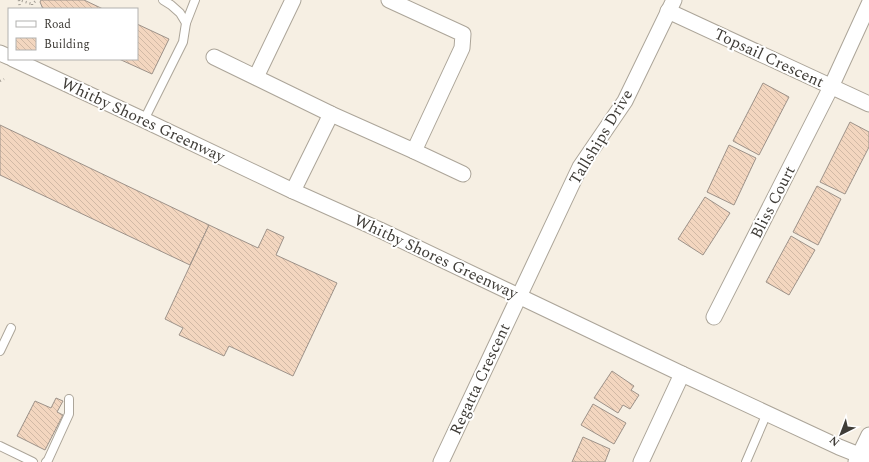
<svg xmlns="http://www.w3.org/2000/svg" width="869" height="462" viewBox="0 0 869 462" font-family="Spectral,serif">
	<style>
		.building { fill: url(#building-back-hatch); stroke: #9d9289 }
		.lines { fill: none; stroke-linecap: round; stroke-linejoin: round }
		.lane-casing { stroke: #aca599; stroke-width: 10 }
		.street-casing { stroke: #aca599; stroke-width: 17 }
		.path { stroke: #a29d94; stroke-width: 2.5; stroke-dasharray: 1 3; stroke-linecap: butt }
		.lane { stroke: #fff; stroke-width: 8 }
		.street { stroke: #fff; stroke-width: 15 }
		.labels { text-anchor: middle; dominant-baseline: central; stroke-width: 4; stroke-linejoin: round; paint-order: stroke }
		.street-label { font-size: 16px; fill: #3f3c37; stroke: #fff }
	</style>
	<defs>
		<pattern id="building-back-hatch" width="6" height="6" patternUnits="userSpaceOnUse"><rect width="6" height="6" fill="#f3d6bf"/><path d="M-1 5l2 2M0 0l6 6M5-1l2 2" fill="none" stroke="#d1b9a5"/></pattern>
	</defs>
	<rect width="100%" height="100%" fill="#f6efe3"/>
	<g class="building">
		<path d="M 41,0 L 84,0 L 103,9 L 43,9 L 40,2 Z"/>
		<path d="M 137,24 L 169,39 L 152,74 L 119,59 L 137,59 Z"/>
		<path d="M 763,83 L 789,97 L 759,155 L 733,141 Z"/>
		<path d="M 850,122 L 869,132 L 869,147 L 845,194 L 820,182 Z"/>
		<path d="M 0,125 L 209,225 L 190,265 L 0,175 Z"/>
		<path d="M 729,145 L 756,158 L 734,205 L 707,192 Z"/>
		<path d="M 817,186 L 841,199 L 818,245 L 793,232 Z"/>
		<path d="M 705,197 L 730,213 L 703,255 L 678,239 Z"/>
		<path d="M 209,225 L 258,248 L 267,229 L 284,237 L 276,255 L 337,283 L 293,376 L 229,346 L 224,356 L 179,335 L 183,328 L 165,319 Z"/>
		<path d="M 791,236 L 815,250 L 789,295 L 766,282 Z"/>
		<path d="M 612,371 L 634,386 L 631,390 L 639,395 L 630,409 L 623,405 L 618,413 L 594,398 Z"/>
		<path d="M 56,398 L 63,401 L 57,412 L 63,415 L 45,450 L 17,436 L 35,401 L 51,408 Z"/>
		<path d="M 593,404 L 626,423 L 614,444 L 581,425 Z"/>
		<path d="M 583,437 L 610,449 L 605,462 L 572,462 Z"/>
	</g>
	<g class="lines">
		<defs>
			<g id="lane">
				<path d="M 186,23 L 195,0"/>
				<path d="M 144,120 L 183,42 L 186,23 L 180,13 L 171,5 L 163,0"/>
				<path d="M 0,351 L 11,328"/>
				<path d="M 0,446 L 33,462"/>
				<path d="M 46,462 L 48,460 L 69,414 L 69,399"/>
				<path d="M 746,462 L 767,413"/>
			</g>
			<g id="street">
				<path d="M 668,11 L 869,104"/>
				<path d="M 0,53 L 9,57"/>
				<path d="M 214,57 L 331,114 L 414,151 L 462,48 L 463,34 L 389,0"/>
				<path d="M 13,59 L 144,120 L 293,191 L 380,230 L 682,374 L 839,447 L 869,459"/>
				<path d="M 256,77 L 293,0"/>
				<path d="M 414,151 L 463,174"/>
				<path d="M 293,191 L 331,114"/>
				<path d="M 714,317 L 831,87 L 869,4"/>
				<path d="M 441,462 L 580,167 L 625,101 L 674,0"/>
				<path d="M 641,462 L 682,374"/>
				<path d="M 856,462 L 869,435"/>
			</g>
		</defs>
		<use href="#lane" class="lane-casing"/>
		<use href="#street" class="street-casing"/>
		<g class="path">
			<path d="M 20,9 L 19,0 L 32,4"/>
			<path d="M 32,9 L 32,4 L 37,0"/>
			<path d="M 0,81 L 4,79"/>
		</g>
		<use href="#lane" class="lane"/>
		<use href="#street" class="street"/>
	</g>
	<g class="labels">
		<g class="street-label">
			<text transform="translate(769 58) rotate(25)">Topsail Crescent</text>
			<text transform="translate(143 120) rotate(25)">Whitby Shores Greenway</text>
			<text transform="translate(601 137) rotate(-59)">Tallships Drive</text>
			<text transform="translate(773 202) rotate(-63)">Bliss Court</text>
			<text transform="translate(436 257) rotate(25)">Whitby Shores Greenway</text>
			<text transform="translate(480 379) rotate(-65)">Regatta Crescent</text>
		</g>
	</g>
	<rect x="8" y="8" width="130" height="52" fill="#ffffff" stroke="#b2b1af"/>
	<rect x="16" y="21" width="20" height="6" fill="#ffffff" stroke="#b2b1af"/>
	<text x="44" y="28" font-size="12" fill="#3f3c37">Road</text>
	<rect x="16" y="38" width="20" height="12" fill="url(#building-back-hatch)" stroke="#b2b1af"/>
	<text x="44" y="48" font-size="12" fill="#3f3c37">Building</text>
	<g transform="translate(841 434) rotate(222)" stroke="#ffffff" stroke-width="3" paint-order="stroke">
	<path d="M0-3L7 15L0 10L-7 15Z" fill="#3f3c37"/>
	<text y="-6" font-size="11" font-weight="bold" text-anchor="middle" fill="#3f3c37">N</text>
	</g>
</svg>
